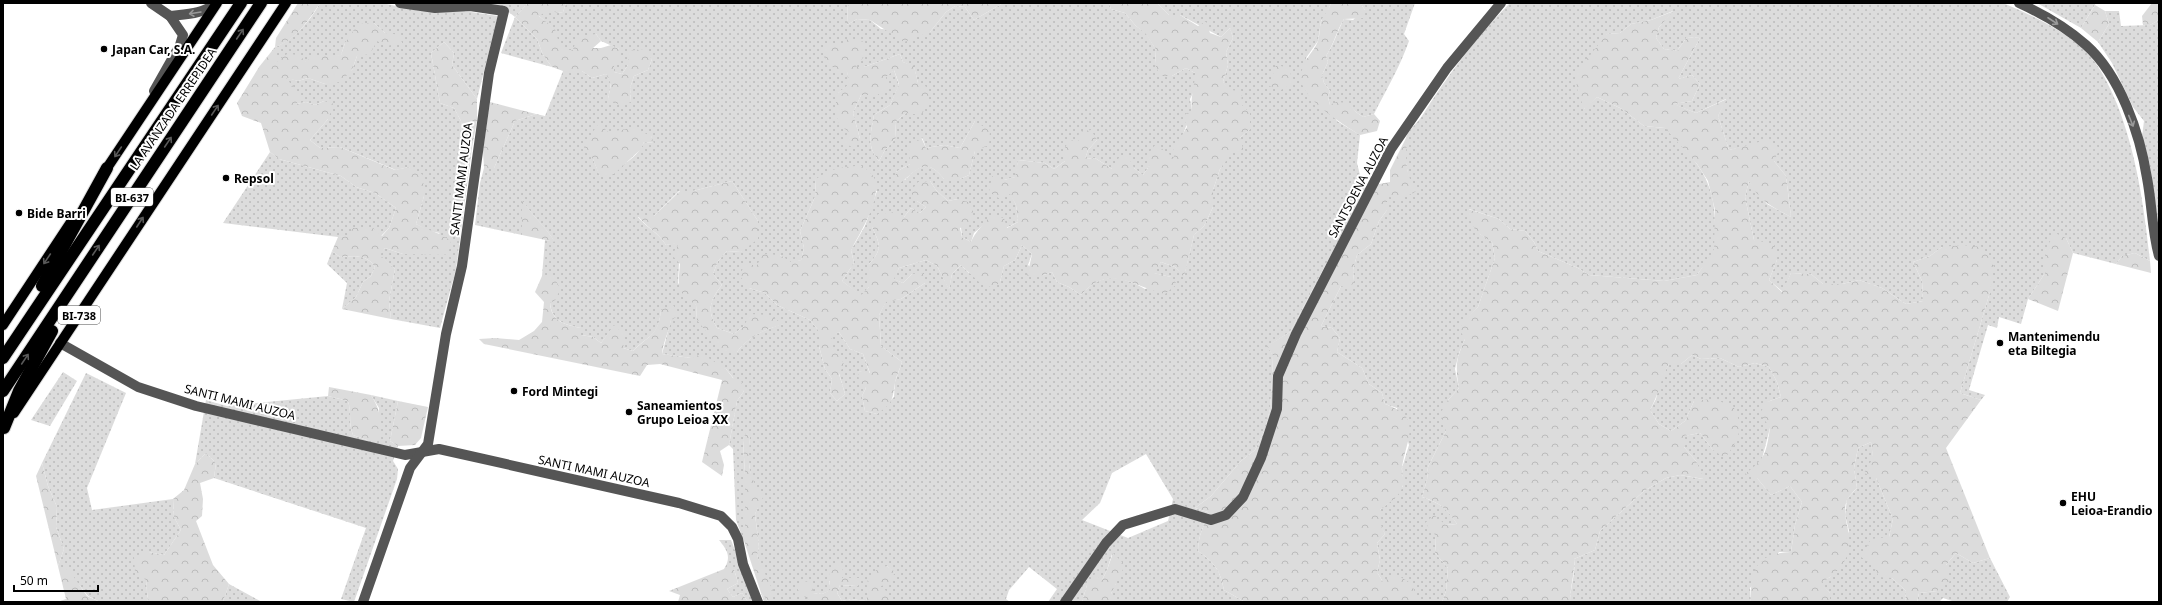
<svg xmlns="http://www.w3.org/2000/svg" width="2162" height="605" viewBox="0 0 2162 605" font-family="'Noto Sans',sans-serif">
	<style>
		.grass { fill: url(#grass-dots); fill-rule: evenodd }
		.forest { fill: url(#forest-crowns) }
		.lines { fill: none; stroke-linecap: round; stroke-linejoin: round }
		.major-casing { stroke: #dbdbdb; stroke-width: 12 }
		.highway-casing { stroke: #dbdbdb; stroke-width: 14 }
		.minor { stroke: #555; stroke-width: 10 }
		.major { stroke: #000; stroke-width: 10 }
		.highway { stroke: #000; stroke-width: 12 }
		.oneway { stroke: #999 }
		.oneway2 { stroke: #595959 }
		.poi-dot { fill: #000; stroke: #fff; stroke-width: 1.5 }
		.labels { text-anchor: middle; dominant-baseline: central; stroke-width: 4; stroke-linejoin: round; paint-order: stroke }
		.shield { fill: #fff; stroke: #4c4c4c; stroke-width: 1 }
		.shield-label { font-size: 11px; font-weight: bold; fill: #000 }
		.poi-label { font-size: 12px; font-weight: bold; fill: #000; stroke: #fff; text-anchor: start }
		.street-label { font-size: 12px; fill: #000; stroke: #fff }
	</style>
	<defs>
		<pattern id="grass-dots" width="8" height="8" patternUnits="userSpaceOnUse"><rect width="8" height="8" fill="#dcdcdc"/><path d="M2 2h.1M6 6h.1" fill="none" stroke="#bbb" stroke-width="1.8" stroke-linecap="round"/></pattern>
		<pattern id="forest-crowns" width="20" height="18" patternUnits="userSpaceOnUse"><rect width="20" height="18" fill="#dcdcdc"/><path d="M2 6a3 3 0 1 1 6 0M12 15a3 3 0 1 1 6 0" fill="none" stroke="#bbb"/></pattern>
	</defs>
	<rect width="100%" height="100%" fill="#fff"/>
	<g class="grass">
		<path d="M 320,3 L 382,3 L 420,11 L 464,11 L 498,16 L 477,99 L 452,65 L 454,53 L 444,42 L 431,53 L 440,103 L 454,108 L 461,121 L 463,145 L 472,148 L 456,269 L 440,328 L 391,319 L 389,301 L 395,269 L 379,255 L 385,248 L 403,254 L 440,233 L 429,231 L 416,224 L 424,196 L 409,167 L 396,170 L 340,147 L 320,148 L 310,140 L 328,119 L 324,101 L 315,105 L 306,102 L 296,104 L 292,87 L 285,77 L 298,81 L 308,78 L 325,84 L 352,70 L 357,56 L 385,33 L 374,23 L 345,43 L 341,55 L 305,62 L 275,63 L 275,47 C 293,41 311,20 320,3 Z"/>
		<path d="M 469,3 L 528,3 L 515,17 L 537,39 L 543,55 L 552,67 L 501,53 L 515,17 L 502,7 Z"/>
		<path d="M 566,3 L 848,3 L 847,25 L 857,19 L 870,20 L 881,29 L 930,32 L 946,12 L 955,6 L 965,7 L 974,20 L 1003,3 L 1109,3 L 1111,9 L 1125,13 L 1136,26 L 1146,33 L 1156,50 L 1155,64 L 1172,76 L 1186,68 L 1195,73 L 1195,89 L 1190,99 L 1192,110 L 1174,159 L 1165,153 L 1150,165 L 1143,175 L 1134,168 L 1112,169 L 1095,158 L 1085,159 L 1088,150 L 1097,140 L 1078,141 L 1065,161 L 1054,169 L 1045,163 L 1018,160 L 1016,177 L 1004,180 L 1016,205 L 1018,222 L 1006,228 L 985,224 L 974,233 L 971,242 L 962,237 L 958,199 L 948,201 L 936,190 L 930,181 L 917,201 L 926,207 L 920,213 L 911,208 L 904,217 L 872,227 C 880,244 883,249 869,264 L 869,287 L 861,296 L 842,281 L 854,263 L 851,250 L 865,226 L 877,191 L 816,179 L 815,197 L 800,231 L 804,248 L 801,260 L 791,263 L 780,255 L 749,288 L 765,293 L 777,305 L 810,320 L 819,331 L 819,346 L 825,369 L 832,379 L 830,393 L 837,401 L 845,394 L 832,349 L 832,335 L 839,332 L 850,349 L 863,354 L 870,374 L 858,371 L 866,388 L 862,396 L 865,411 L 877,414 L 894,397 L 895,382 L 902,362 L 881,346 L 879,315 L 886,301 L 901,299 L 925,283 L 912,274 L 903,283 L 893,279 L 899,268 L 926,260 L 937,266 L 949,289 L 952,274 L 961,265 L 969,273 L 1000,282 L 1004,266 L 1015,260 L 1022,245 L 1032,254 L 1028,265 L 1041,276 L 1052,272 L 1057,282 L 1069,287 L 1081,295 C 1101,272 1120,275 1145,289 L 1171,277 L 1153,273 L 1161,262 L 1175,267 L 1184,276 L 1194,235 L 1204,226 L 1213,207 L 1213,190 L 1220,169 L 1240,138 L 1250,129 L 1223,82 L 1228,65 L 1226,52 L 1233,38 L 1230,28 L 1221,37 L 1180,15 L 1169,15 L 1157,3 L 1331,3 L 1328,11 L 1321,21 L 1318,41 L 1306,58 L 1337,121 L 1360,135 L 1357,163 L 1363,187 L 1355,195 L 1356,208 L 1290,332 L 1268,346 L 1273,356 L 1272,381 L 1270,409 L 1265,430 L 1255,450 L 1241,461 L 1211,496 L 1195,508 L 1208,512 C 1204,527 1198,535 1198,551 C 1215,563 1220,570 1224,590 L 1245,602 L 1111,602 L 1111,594 L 1116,583 L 1112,554 L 1107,570 L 1102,580 L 1087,585 L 1082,602 L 1048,602 L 1057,589 L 1029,567 L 1009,590 L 1006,599 L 1010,602 L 891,602 L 877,587 L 895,573 L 887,566 L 867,587 L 868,595 L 866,601 L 851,599 L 842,601 L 837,593 L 840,585 L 858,586 L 829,581 L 831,590 L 822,594 L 813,593 L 808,602 L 764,602 L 761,593 L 768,601 L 763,572 L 757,556 L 759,547 L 755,514 L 758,507 L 758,490 L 751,479 L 748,454 L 750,438 L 746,433 L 743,441 L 746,491 L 745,544 L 736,520 L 733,449 L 729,445 L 737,401 L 744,391 L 726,369 L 691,358 L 662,354 L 671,320 L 661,310 C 658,338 650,333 633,351 L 623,348 L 614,326 L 601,343 L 593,337 L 581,335 L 581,328 C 565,325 551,321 550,302 L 556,300 L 553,276 L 542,276 L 545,240 L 554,241 C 545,225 530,215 522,199 L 522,235 L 475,225 L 480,183 L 484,168 L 494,168 L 515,121 L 536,114 L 545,116 L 563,71 L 582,71 L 592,78 L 606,74 L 611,83 L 608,99 L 631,102 L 630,88 L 634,76 L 648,70 L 652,59 L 628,51 L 628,65 L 622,74 L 614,72 L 614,66 L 619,49 L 601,41 L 596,34 L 573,50 L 563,50 L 557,40 L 554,29 L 538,15 L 549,9 L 558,13 L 563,12 ZM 824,45 L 840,45 L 856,68 L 864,67 L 900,54 L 903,62 L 914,67 L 918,83 L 906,113 L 895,122 L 896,138 L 885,150 L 879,161 C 866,146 871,133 874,115 L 890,105 L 899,85 L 894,70 L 886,76 L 877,95 L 861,95 L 853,113 L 860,139 L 848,130 L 837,94 L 850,84 L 847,72 ZM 975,121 L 975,151 L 969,175 L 960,179 L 944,179 C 929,160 920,164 905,180 L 896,172 L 910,164 L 922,137 L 926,148 L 944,145 L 960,148 ZM 651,136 L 653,143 L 644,142 C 636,161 617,168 600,176 L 593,159 ZM 732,181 L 758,221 L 741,252 L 727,251 L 718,261 L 713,274 L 722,285 C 709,301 707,311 717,328 L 734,334 L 744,326 L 783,324 C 765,329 748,337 737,352 L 697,320 L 696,305 L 678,283 L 680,242 L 666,245 C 657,231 648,229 638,217 L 654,216 L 679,191 L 693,191 ZM 1146,454 L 1173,499 L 1168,521 L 1128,538 L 1082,520 L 1100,503 L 1112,473 Z"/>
		<path d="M 1360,3 L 1415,3 L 1404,34 L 1409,41 C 1400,67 1386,90 1374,114 L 1363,117 L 1356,112 L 1348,103 L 1330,105 L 1328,97 L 1330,91 L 1324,83 L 1322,75 L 1328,62 L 1326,56 C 1334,44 1337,32 1344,19 L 1353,20 L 1365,10 Z"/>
		<path d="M 1510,3 L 2003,3 C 2034,16 2073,34 2094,61 C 2104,74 2111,90 2117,104 C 2137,155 2144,207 2150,261 L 2135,253 L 2122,256 L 2116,264 L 2073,253 L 2066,238 L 2045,250 L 2045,273 L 2028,299 L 2021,324 L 1999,317 L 1997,328 L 1988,325 L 1969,390 L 1985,395 L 1981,400 L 1960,393 L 1990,292 L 1942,247 L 1930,256 L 1913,262 L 1922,281 L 1923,301 L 1906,304 L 1882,288 L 1859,280 L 1842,284 L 1823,284 L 1811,274 L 1791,273 L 1783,292 L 1769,280 L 1777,260 L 1754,240 L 1745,197 L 1749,181 L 1767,204 L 1791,217 L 1786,176 L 1774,161 L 1747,146 L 1729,150 L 1718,116 L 1726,99 L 1696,113 L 1673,104 L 1692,101 L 1700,84 L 1692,75 L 1678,79 L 1700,38 L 1687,37 L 1677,51 L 1664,49 L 1656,38 L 1659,27 L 1673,11 L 1651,20 L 1631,24 L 1620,33 L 1607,34 L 1584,109 L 1597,97 L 1622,109 L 1644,126 L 1665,128 C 1696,160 1716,180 1715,227 C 1715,234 1716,242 1714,249 C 1713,257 1702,267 1697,275 L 1664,281 L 1589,275 L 1578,268 L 1538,251 L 1534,242 L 1525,231 L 1510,229 L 1499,219 L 1469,209 L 1480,234 L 1492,242 L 1495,258 L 1478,307 L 1466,319 L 1465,339 L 1459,353 L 1455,369 L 1459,388 L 1448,400 L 1446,431 L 1428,467 L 1427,480 L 1422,497 C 1441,504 1446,507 1457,524 L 1446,525 L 1436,536 L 1435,553 L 1448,568 L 1446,591 L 1442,602 L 1419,602 L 1383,582 L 1377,572 L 1380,560 L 1377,543 L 1385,534 L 1379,523 L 1380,510 L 1393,499 L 1403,486 L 1402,468 L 1409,445 L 1397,408 L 1385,404 L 1382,393 L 1369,384 L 1362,368 L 1337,352 L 1340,338 L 1332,328 L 1321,326 L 1341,286 L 1354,281 L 1353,270 L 1357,255 L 1371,244 L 1379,221 L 1387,210 L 1387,195 L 1409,180 C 1407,166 1402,149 1407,135 C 1410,129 1418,122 1422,116 C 1448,75 1476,37 1510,3 Z"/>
		<path d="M 2037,3 L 2096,3 L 2081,28 Z"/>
		<path d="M 2105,11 L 2119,11 L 2121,26 L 2150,25 L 2159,20 L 2159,229 L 2149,161 L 2142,137 L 2144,121 L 2133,107 L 2112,63 L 2098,42 L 2109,24 Z"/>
		<path d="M 270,152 L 279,159 L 341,176 L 356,187 L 375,193 L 396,208 L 389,228 L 381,236 L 338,237 L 223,223 Z"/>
		<path d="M 332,251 L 340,257 C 353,256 367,254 375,267 L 371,276 L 363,282 L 356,297 L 342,309 L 347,283 L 327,264 Z"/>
		<path d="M 1692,355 L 1701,359 L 1720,358 L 1739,367 L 1755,363 L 1769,367 L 1777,382 L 1781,397 L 1767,402 L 1770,428 L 1757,478 L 1771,495 L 1790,486 L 1802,502 L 1795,525 L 1791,552 L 1779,552 L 1750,588 L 1751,602 L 1570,602 C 1570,587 1576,574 1574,559 L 1595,550 L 1600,531 L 1644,491 L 1666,478 L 1680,475 L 1703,479 L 1696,461 L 1684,447 L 1684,436 L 1700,433 L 1713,450 L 1694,401 L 1685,421 L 1671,431 L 1659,424 L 1650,410 L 1656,399 L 1660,380 L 1669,364 L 1681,364 Z"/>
		<path d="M 63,372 L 77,381 L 50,426 L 31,420 Z"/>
		<path d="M 86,373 L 126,393 L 87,488 L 92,510 L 173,499 L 174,517 L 181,530 L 164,555 L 149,552 L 146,580 L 148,602 L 100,602 L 88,596 L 80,586 L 58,566 L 64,549 L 56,527 L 57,507 L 48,486 L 42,463 Z"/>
		<path d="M 371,395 L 398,401 L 390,441 L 398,446 L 393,461 L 398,469 L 397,479 L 354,602 L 341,599 L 366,528 L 214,478 L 216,463 L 206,453 L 195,464 L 206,400 L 227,406 L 328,396 L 348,401 C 352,414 348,422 353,435 L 367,440 L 379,440 L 379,408 Z"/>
		<path d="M 1871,442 L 1876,478 L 1893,519 L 1889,537 L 1892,578 L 1906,591 L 1905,602 L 1830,602 L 1830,593 L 1820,583 L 1830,577 L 1849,531 L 1845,515 L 1847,499 L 1857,488 L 1854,468 L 1858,448 Z"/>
		<path d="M 719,540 L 731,540 L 755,602 L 748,602 L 742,593 L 733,597 L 727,589 L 738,583 L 734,569 L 724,569 C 732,557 727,550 719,540 Z"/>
		<path d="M 1956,553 L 1973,563 L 1990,558 L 2010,597 L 2007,602 L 1955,602 L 1943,598 L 1939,602 L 1917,602 L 1919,593 L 1937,591 L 1946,565 Z"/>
		<path d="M 229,584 L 262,602 L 223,602 Z"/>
	</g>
	<g class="forest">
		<path d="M 298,3 L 320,3 C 309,20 295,41 275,47 L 275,63 L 287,54 L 300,55 L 305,62 L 313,56 L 341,55 L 345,43 L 358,24 L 374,23 L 385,33 L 402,35 L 402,43 L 386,46 L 377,41 L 370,54 L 357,56 L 352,70 L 340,82 L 325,84 L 308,78 L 298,81 L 286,78 L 301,96 L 296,104 L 306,102 L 315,105 L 324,101 L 334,104 L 328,119 L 310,140 L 320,148 L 340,147 L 395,170 L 409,167 L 423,175 L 424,196 L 416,224 C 429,231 439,232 451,241 L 448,255 L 403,254 L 385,248 L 380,255 L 395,269 L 389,301 L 391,319 L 342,309 L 356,297 L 363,282 L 371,276 L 375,267 C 367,254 353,256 340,257 L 332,251 L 338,237 L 348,236 L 353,228 L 372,227 L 382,236 L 389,228 L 396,208 L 375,193 L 356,187 L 341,176 L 279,159 L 270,152 L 261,123 L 242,116 L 237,103 L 259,67 L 275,47 L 276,38 Z"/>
		<path d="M 528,3 L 566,3 L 563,12 L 558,13 L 549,10 L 539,16 L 555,29 L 558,40 L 564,50 L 573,50 L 577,37 L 596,34 L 601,41 L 593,48 L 601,48 L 611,45 L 619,49 L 621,58 L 614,66 L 614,72 L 622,74 L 628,65 L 628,51 L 644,49 L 652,59 L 648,70 L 634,76 L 630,88 L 631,102 L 620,105 L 608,99 L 611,84 L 606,74 L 592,78 L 582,71 L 563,71 L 552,67 L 543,55 L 537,39 L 515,17 Z"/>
		<path d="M 848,3 L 1003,3 L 974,20 L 965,7 L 955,6 L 946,12 L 930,32 L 904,42 L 870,20 L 857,19 L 847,25 Z"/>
		<path d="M 1109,3 L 1157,3 L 1169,15 L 1180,15 L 1198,26 L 1206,21 L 1210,33 L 1221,37 L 1230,28 L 1233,38 L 1226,52 L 1228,65 L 1223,82 L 1229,90 L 1242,91 L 1241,104 L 1250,113 L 1250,129 L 1240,138 L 1244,152 L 1232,153 L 1220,169 L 1213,190 L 1213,207 L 1204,226 L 1194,235 L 1184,277 L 1175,267 L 1161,262 L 1154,273 L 1171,277 L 1177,284 L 1165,294 C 1132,286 1109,263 1081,295 L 1069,287 L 1057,282 L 1052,272 L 1041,276 L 1027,277 L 1032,254 L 1022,245 L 1015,260 L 1004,266 L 1000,282 L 993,288 L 979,282 L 961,265 L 952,274 L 949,290 L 937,266 L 926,260 L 899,268 L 894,279 L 903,283 L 912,274 L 924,273 L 925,283 L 901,299 L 886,302 L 879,315 L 881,346 L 902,362 C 900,369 896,376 895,383 C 892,401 893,403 877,414 L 865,411 L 862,396 L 866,388 L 859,381 L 858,371 L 870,373 L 863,354 L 850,349 L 839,332 L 832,336 L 832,349 L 840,354 L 844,365 L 839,374 L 845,394 L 837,401 L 830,393 L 832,379 L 825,369 L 819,346 L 819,331 L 810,320 L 777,305 L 765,293 L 749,288 L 740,276 L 744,265 L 757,265 L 763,254 L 780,255 L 791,262 L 801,260 L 804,248 L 800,231 L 815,197 L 816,179 C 831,168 844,166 863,166 C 867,170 874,175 875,180 C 881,200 860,233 851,250 L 854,263 L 842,281 L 861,295 L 869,287 L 869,264 C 883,249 880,244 872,227 L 878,214 L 895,212 L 904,217 L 911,208 L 920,213 L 926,207 L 917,201 L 910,192 L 918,182 L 930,181 L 936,190 L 948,201 L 958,199 L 968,202 L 973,211 L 970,224 L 960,228 L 962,237 L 971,242 C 975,231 984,226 990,215 L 1004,218 L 1007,228 L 1018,222 L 1016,205 L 1010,194 L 1000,199 L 989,192 L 992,176 L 1004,180 L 1015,177 L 1018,160 L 1045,163 L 1054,169 L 1065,161 L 1064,150 L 1069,140 L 1078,141 L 1079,132 L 1091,130 L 1097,140 L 1088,150 L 1085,159 L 1095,158 L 1112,169 L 1118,158 L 1128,156 L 1134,168 L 1143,175 L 1150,165 L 1147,155 L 1156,144 L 1174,158 L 1173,150 L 1187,127 L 1183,116 L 1192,110 C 1190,97 1195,86 1195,73 L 1186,68 L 1172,76 L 1160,76 L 1155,64 L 1156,50 L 1146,34 L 1136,26 L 1125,13 L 1111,9 Z"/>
		<path d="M 1331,3 L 1360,3 L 1365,10 L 1365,18 L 1344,19 C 1336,32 1334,44 1326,56 L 1328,62 L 1322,75 L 1324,83 L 1330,91 L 1328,97 L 1330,105 L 1336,102 L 1349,103 L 1356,112 L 1363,117 L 1374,114 L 1380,121 L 1377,131 L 1360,135 C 1344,125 1298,97 1301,76 C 1303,58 1313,54 1318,41 C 1320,35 1319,28 1321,22 C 1323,15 1329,10 1331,3 Z"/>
		<path d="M 2152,3 L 2159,3 L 2159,20 L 2150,25 L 2143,25 L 2142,16 Z"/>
		<path d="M 2095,5 L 2105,11 L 2109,24 L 2098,42 L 2081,28 Z"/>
		<path d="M 1674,11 L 1659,27 L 1656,38 L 1664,49 L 1677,51 L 1687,37 L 1700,38 L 1678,79 L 1692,75 L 1700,84 L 1692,101 L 1674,104 L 1696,113 L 1727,99 L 1718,116 L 1729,150 L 1766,140 L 1780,148 L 1774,161 L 1786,176 L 1791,217 C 1771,206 1760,202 1749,181 L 1745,197 L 1754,240 L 1774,244 L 1777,260 L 1769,280 L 1782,292 L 1791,273 L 1811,274 L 1823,284 L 1842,284 L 1859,280 L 1882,288 L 1906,304 L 1923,301 L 1922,281 L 1913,262 L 1930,256 L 1942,247 L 1961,245 L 1983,247 L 1994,267 L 1990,292 L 1960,393 L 1981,400 L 1946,448 L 1990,558 L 1973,563 L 1956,553 L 1946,565 L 1950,581 L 1937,591 L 1919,593 L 1917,602 L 1905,602 L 1906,591 L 1892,578 L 1879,577 L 1874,566 L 1861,557 L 1871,539 L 1889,537 L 1893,519 L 1876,478 L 1864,473 L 1873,458 L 1871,442 L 1858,448 L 1854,468 L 1857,488 C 1854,491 1849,496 1847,500 C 1843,510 1846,520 1848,530 C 1853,557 1842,570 1821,583 L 1830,593 L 1830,602 L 1751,602 C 1750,569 1756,554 1791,552 L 1795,525 L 1802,502 L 1790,486 L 1771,495 L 1757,478 L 1745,474 C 1766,458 1766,453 1770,428 L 1760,413 L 1767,402 L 1781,397 L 1777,382 L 1769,367 L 1755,363 L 1739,367 L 1720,358 L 1701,359 L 1692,355 L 1681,364 L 1669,364 C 1660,380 1659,394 1650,410 L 1659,424 L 1671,431 L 1685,421 L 1694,401 L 1713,399 L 1733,406 C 1745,428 1739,439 1725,458 L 1713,450 L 1700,433 L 1684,436 L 1684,447 L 1696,461 L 1704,479 L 1680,475 L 1666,478 L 1644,491 L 1600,531 L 1595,550 L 1574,559 C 1575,574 1570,587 1570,602 L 1442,602 L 1446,591 L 1448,568 L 1435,553 L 1436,536 L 1425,523 L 1434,515 L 1446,525 L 1457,524 C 1447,509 1439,502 1422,497 L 1427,480 L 1428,467 L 1446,431 L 1440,414 L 1448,400 L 1459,388 C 1455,366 1456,359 1465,339 L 1459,329 L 1465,319 L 1478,307 L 1495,258 L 1492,242 C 1476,232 1471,229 1468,209 L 1499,219 L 1510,229 L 1525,231 L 1534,242 L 1538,251 L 1578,268 L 1589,275 L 1664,281 L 1697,275 L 1714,250 L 1715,210 L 1708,181 L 1697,164 L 1665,128 L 1644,126 L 1622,109 L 1597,97 L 1585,110 L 1578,93 L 1575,74 L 1607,34 L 1620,33 L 1631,24 L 1651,20 Z"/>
		<path d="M 849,38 L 865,42 L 865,55 L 856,67 L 864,67 L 900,54 L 903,62 L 914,66 L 918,83 L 929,88 L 928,104 L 921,115 L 906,113 L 895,122 L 896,138 L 885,150 L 879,161 C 866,146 871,133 874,115 L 890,105 L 899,84 L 894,70 L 886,77 L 888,89 L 877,95 L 861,95 L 853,113 L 860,139 L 854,148 L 844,143 L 848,131 L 840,126 L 835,112 L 837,94 L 849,84 L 847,72 L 836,71 L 824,57 L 824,45 L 840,45 Z"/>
		<path d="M 444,42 L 454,53 L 452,65 L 477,99 L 477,120 L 472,148 L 463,146 L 461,121 L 454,108 L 440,103 L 431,53 Z"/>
		<path d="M 1276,65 L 1290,68 L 1292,84 L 1281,90 L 1269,86 Z"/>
		<path d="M 490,102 L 536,114 L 515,121 L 494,168 L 484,168 L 483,151 Z"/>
		<path d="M 975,121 L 990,131 L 989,145 L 975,151 L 969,175 L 960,179 L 944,179 C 923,152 915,175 894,187 L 896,172 L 910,164 L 909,148 L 921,137 L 926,148 L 944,145 L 960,148 Z"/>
		<path d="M 599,123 L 608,132 L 633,128 L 651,136 L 654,143 L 644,142 L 641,149 L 613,175 L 600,177 L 593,159 L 583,146 Z"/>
		<path d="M 1408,134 C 1405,155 1404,174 1417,191 L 1399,200 L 1387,196 L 1387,210 L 1379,221 L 1371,244 L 1357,255 L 1353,270 L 1354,281 L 1350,289 L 1341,286 L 1321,326 L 1332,328 L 1340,338 L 1337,352 L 1362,368 L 1369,384 L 1382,393 L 1385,404 C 1423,417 1407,437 1402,467 C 1401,473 1405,480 1403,485 C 1401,496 1387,504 1380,510 L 1380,523 L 1385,534 L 1377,543 L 1380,560 L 1377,572 L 1383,582 L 1395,574 L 1411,583 L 1419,602 L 1245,602 L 1224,590 C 1220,570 1215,563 1198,551 C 1198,535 1204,527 1208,512 L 1195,508 L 1211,496 L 1241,461 L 1255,450 L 1265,430 L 1270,409 L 1272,381 L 1273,356 L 1267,346 L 1290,332 L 1356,208 L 1355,195 L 1363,187 L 1390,182 L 1390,170 Z"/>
		<path d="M 732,181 L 758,221 L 758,239 L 741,252 L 727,251 L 718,261 L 713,274 L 722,285 C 709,301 707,311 717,328 L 734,334 L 744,326 L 750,314 L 769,315 L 784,324 C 765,329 748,337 737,352 L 722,352 L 697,320 L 696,305 C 676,292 678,287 680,264 L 672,255 L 679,243 L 666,245 C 657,231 648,229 638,216 L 654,216 L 680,191 L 693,191 Z"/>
		<path d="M 522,198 C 530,215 545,225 555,242 L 522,235 Z"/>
		<path d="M 2055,233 L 2066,238 L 2073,253 L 2058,311 L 2028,299 L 2045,273 L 2045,250 Z"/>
		<path d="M 2135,253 L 2150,261 L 2151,273 L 2116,264 L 2122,256 Z"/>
		<path d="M 542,276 L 553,276 L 560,288 L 556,300 L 550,303 C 551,321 565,325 581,328 L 581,335 L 593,337 L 601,343 L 614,325 L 625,335 L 623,348 L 633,351 C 650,334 658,336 661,310 L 673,305 L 680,315 L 671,320 C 669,332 663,342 662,354 L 691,358 L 702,354 L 726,369 L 733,378 L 741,380 L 744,391 L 737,401 L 729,445 L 720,451 L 724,465 L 722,476 L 702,462 L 722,380 L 660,364 L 647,365 L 640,376 L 484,344 L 479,339 L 495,338 L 519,340 L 534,331 L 542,322 L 544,302 L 535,292 Z"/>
		<path d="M 329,387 L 371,395 C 381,411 382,421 379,440 L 367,440 L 353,435 C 348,422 352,414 348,401 L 328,396 Z"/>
		<path d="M 398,401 L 428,407 L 421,438 L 415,445 L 398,446 L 390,441 Z"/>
		<path d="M 746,432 L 750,438 C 748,460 747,480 764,495 L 755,514 L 759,547 L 757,556 L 773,591 L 768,601 L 761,593 L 745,544 L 745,475 L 743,440 Z"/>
		<path d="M 206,453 L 216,463 L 214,478 L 200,483 L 203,499 L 202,516 L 196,521 L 213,565 L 229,584 L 223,602 L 148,602 L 146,580 L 135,573 L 134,556 L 149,552 L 164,555 L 181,530 L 174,517 L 173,499 L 184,490 L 195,464 Z"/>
		<path d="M 42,463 L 48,486 L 57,507 L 56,527 L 64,549 L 58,566 L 69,570 L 87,596 L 100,602 L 57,602 L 66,599 L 36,476 Z"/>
		<path d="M 1113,553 L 1125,565 L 1111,594 L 1111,602 L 1082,602 L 1087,585 L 1095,574 L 1102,580 L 1107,570 Z"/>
		<path d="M 837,563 L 843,570 L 842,578 L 860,578 L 858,586 L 840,585 L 837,593 L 842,601 L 851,599 L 866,601 C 868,595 867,594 867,588 C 866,575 876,569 887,566 L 895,572 L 888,584 L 878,587 L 887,591 L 891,602 L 808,602 L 809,599 L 798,594 L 798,587 L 804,581 L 812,583 L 813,593 L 822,594 L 830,590 L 829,570 Z"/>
		<path d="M 724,569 L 734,569 L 738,583 L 727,589 L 733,597 L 742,593 L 748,602 L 678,602 L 680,595 L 669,591 Z"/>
	</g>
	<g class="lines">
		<defs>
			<g id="major">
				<path d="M 103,174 L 217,3"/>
				<path d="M 3,325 L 75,216"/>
				<path d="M 14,413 L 286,3"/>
			</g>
			<g id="highway">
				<path d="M 42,286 L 107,168"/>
				<path d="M 3,358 L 241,3"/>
				<path d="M 3,391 L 261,3"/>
				<path d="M 4,428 L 19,391 L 52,331"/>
			</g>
		</defs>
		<use href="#major" class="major-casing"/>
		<use href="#highway" class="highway-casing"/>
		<g class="minor">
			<path d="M 151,3 L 170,16 L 183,35 L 180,45 L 154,91"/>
			<path d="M 2019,3 C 2043,14 2066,27 2086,45 C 2120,75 2140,134 2147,178 C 2152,204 2152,231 2159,256"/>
			<path d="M 170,16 C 187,14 203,14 216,3"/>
			<path d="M 60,343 L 138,387 L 196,406 L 405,455 L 439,449 L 679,503 L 721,516 L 732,527 L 738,539 L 743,564 L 758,602"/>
			<path d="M 363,602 L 410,468 L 428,444 L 446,334 L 462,266 L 489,73 L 504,11 L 470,6 L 435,8 L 400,3"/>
			<path d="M 1065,602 L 1106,543 L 1123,525 L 1175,509 L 1211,520 L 1226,515 L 1243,497 L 1261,458 L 1277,409 L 1278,376 L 1296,334 L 1391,149 L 1447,68 L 1501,3"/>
		</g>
		<use href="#major" class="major"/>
		<use href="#highway" class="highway"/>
	</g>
	<defs><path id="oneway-shaft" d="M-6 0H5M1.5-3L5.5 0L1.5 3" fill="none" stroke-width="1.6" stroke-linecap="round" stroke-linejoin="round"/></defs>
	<g class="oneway">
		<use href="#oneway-shaft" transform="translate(195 13) rotate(171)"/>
		<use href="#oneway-shaft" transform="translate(2053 21) rotate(33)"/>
		<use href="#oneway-shaft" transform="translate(2131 121) rotate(68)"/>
	</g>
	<g class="oneway2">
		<use href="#oneway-shaft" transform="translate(240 34) rotate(-56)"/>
		<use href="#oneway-shaft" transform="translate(215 110) rotate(-56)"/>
		<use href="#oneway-shaft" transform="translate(168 142) rotate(-56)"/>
		<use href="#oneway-shaft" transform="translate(118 152) rotate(124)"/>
		<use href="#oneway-shaft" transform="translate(140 222) rotate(-57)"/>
		<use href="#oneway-shaft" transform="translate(96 250) rotate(-56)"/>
		<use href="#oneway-shaft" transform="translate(47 259) rotate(124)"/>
		<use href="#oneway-shaft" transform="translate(25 359) rotate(-56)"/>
	</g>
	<g class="poi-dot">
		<circle cx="104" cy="49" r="4"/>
		<circle cx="226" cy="178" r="4"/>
		<circle cx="19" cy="213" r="4"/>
		<circle cx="2000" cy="343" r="4"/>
		<circle cx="514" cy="391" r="4"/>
		<circle cx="629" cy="412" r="4"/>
		<circle cx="2063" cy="503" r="4"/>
	</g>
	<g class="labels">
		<g class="shield">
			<rect x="111" y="188" width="42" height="18" rx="3"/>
			<rect x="58" y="306" width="42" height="18" rx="3"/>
		</g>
		<g class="shield-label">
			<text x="132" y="197">BI-637</text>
			<text x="79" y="315">BI-738</text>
		</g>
		<g class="poi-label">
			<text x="112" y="49">Japan Car, S.A.</text>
			<text x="234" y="178">Repsol</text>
			<text x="27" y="213">Bide Barri</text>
			<text x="2008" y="336">Mantenimendu<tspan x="2008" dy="14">eta Biltegia</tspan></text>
			<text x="522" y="391">Ford Mintegi</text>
			<text x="637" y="405">Saneamientos<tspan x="637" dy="14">Grupo Leioa XX</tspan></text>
			<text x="2071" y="496">EHU<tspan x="2071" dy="14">Leioa-Erandio</tspan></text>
		</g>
		<g class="street-label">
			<text transform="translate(173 109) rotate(-56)">LA AVANZADA ERREPIDEA</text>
			<text transform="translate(461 179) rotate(-83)">SANTI MAMI AUZOA</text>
			<text transform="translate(1358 187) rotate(-62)">SANTSOENA AUZOA</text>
			<text transform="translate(240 402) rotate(14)">SANTI MAMI AUZOA</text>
			<text transform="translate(594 471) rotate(12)">SANTI MAMI AUZOA</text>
		</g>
	</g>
	<rect width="2162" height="605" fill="none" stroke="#000000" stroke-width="8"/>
	<path d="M14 585v6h84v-6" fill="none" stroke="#000000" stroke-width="2"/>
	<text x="20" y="585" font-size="12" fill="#000000" stroke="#ffffff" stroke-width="3" paint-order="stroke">50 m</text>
</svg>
